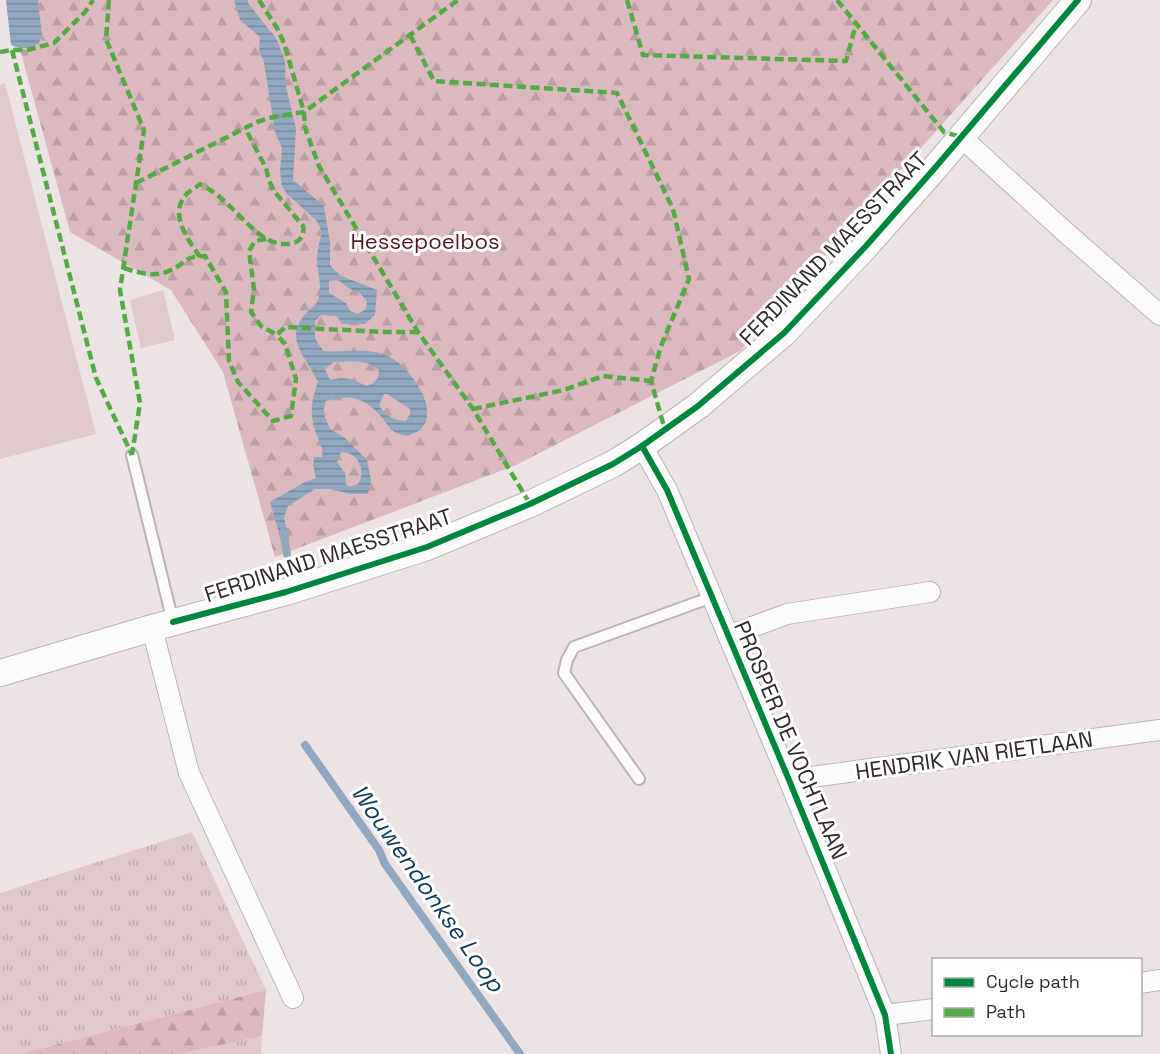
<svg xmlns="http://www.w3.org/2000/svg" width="1160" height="1054" viewBox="0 0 1160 1054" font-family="'Space Grotesk',sans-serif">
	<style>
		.grass { fill: url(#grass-tufts) }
		.forest { fill: url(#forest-firs) }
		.pitch { fill: #e0c8cc }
		.water { fill: url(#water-rules); fill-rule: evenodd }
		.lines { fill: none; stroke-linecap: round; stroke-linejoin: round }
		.stream { stroke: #91a8c0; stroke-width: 8 }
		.service-casing { stroke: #bbb4b5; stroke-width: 14 }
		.minor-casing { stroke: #bbb4b5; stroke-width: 22 }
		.tertiary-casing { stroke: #bbb4b5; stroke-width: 28 }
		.service { stroke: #fcfbfb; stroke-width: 10 }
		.minor { stroke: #fcfbfb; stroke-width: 20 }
		.tertiary { stroke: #fcfbfb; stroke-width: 26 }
		.quiet { stroke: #54ab44; stroke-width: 4.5; stroke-dasharray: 9 4.5; stroke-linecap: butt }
		.cycleway-casing { stroke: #fff; stroke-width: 10 }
		.cycleway { stroke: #00873e; stroke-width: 6 }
		.labels { text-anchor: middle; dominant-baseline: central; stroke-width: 6; stroke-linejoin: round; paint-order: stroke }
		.park-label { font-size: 22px; fill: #571528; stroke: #fff }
		.street-label { font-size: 22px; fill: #302a2b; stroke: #fff }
		.water-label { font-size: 24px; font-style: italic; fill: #0f3a5d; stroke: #fff }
	</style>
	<defs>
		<pattern id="grass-tufts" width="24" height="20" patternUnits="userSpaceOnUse" patternTransform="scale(1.5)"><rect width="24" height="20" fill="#e0c8cc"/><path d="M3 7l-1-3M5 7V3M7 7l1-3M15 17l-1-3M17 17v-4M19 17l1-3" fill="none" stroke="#c0acaf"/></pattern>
		<pattern id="forest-firs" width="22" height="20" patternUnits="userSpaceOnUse" patternTransform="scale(1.5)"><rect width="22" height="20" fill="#dbb9bf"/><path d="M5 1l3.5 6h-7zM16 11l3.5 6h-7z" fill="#bc9fa4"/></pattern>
		<pattern id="water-rules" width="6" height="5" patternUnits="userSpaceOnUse" patternTransform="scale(1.5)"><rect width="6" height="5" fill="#91a8c0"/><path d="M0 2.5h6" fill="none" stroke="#77899c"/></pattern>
	</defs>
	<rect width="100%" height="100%" fill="#ece3e4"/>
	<g class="grass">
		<path d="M 192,832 L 266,990 L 21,1054 L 0,1054 L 0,893 Z"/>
		<path d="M 262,1036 L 261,1054 L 178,1054 Z"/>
	</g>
	<g class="forest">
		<path d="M 38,0 L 1053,0 L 740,351 L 516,465 L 275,557 L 223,372 L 171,290 L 70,232 L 20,49 L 28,49 L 39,44 L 42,34 Z"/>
		<path d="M 266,990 L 262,1036 L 178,1054 L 21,1054 Z"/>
	</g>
	<g class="pitch">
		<path d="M 5,83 L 96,434 L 0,459 L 0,85 Z"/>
		<path d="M 163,290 L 175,340 L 141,348 L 130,300 Z"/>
	</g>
	<g class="water">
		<path d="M 6,0 L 38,0 L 42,34 L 39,44 C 28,49 22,50 11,45 Z"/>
		<path d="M 234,0 L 248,0 L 248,3 L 277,40 L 285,61 L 286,87 L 296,129 L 293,180 L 324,206 L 330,242 L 330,265 L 339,275 L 377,290 L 375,315 L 365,324 L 342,324 L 337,316 L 321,315 L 315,321 L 315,338 L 323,351 C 345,353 373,346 393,359 C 411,370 441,410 420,430 C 417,432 411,434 407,436 C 403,435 397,434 393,431 C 390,429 387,424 384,420 C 366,399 353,393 326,401 L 323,412 L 330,429 L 345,438 L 367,460 L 371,480 L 368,494 L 350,494 L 331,489 L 315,489 L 288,506 L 284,518 L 290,541 L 282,543 L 270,502 L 303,483 L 316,478 L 313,465 L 314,457 L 322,457 C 324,447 318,440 315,430 C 309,412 312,398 318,382 C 309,361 285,341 302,318 C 307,310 317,307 319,297 C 322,284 317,271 317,259 C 317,250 320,240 322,231 L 316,220 L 287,194 L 282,186 L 280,171 L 282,148 L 275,132 L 264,62 L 259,51 L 260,37 L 240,20 ZM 337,279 C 340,281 342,284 346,286 C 355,293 358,288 367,302 L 366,309 L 358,314 L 350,311 L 346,303 L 329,293 L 329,281 ZM 334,362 C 348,362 369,358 379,371 L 378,378 L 372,384 L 366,386 C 353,379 345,376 330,380 L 325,369 ZM 387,394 L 410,409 L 410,414 L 406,421 C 393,420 385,416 379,405 L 384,394 ZM 341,452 C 368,452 367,494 346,485 L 345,473 L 337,462 Z"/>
	</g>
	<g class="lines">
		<g class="stream">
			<path d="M 283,532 L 287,554"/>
			<path d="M 305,745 L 379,850 L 385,864 L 520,1054"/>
		</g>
		<defs>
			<g id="service">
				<path d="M 132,455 L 173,622"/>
				<path d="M 639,779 L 564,673 L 567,660 L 574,647 L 712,597"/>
			</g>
			<g id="minor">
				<path d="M 961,137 L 1064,231 L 1160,315"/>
				<path d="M 642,446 L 667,490 L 789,780 L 885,1015 L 891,1054"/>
				<path d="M 152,628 L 189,773 L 293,998"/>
				<path d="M 728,636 L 787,614 L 930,592"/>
				<path d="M 789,780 L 1160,730"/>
				<path d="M 1140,983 L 1160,980"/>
				<path d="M 885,1015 L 934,1009"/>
			</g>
			<path id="tertiary" d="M 0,673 L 152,628 L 286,592 L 427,547 L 530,504 L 613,464 L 642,446 L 698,406 L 784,333 L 866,246 L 934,169 L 1078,0"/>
		</defs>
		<use href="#service" class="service-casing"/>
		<use href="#minor" class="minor-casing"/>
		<use href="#tertiary" class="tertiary-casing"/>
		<use href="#service" class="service"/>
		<use href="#minor" class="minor"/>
		<use href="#tertiary" class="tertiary"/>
		<g class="quiet">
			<path d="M 109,0 L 106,39 L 144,130 L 120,290 L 140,403 L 132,455"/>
			<path d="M 259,0 L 277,28 L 284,43 L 304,112 L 305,128 L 319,166 L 418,332 L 473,409 L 530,504"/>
			<path d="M 627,0 L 643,55 L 846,61 L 856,24"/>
			<path d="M 837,0 L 944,132 L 961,137"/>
			<path d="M 410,35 L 434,81 L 617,93 L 673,209 L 689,279 L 661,346 L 651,381 L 665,430"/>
			<path d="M 12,50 L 96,378 L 132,455"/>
			<path d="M 0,52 L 12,50 L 27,50 L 54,43 L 85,12 L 93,0"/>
			<path d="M 136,183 L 257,122 L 273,117 L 304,112 L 458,0"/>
			<path d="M 266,239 L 255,241 L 249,251 L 254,289 L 251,312 L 261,326 L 277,335"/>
			<path d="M 200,257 C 189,241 169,215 185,196 C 188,191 196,188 200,184 C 229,199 241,222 265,238 C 278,247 307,248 303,226 L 274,191 L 269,181 L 266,168 L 245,128"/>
			<path d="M 124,268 C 139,273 155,278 171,270 C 189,262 181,257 205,256 L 226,292 L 229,361 L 238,382 L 273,421 L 291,416 L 296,379 L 285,344 L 277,335 L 285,327 L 385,332 L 418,332"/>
			<path d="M 473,409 L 564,390 L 603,376 L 651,381"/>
		</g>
		<defs>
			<g id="cycleway">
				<path d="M 642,446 L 667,490 L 789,780 L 885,1015 L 891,1054"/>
				<path d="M 173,622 L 286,592 L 427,547 L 530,504 L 613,464 L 642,446 L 698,406 L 784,333 L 866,246 L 934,169 L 1078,0"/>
			</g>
		</defs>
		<use href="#cycleway" class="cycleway-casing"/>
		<use href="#cycleway" class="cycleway"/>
	</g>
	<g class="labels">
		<g class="park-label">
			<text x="425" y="241">Hessepoelbos</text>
		</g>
		<g class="street-label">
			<text transform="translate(833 248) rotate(-46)">FERDINAND MAESSTRAAT</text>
			<text transform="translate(328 555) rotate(-18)">FERDINAND MAESSTRAAT</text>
			<text transform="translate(791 740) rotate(67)">PROSPER DE VOCHTLAAN</text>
			<text transform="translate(974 755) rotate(-8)">HENDRIK VAN RIETLAAN</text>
		</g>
		<g class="water-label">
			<text transform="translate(428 888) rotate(55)">Wouwendonkse Loop</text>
		</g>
	</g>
	<rect x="932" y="958" width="210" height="78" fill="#ffffff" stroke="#acaaaa" stroke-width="1.5"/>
	<rect x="944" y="978" width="30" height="9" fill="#00873e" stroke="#acaaaa" stroke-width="1.5"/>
	<text x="986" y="988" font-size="18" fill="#302a2b">Cycle path</text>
	<rect x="944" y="1008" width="30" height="9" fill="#54ab44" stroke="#acaaaa" stroke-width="1.5"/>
	<text x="986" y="1018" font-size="18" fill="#302a2b">Path</text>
</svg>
